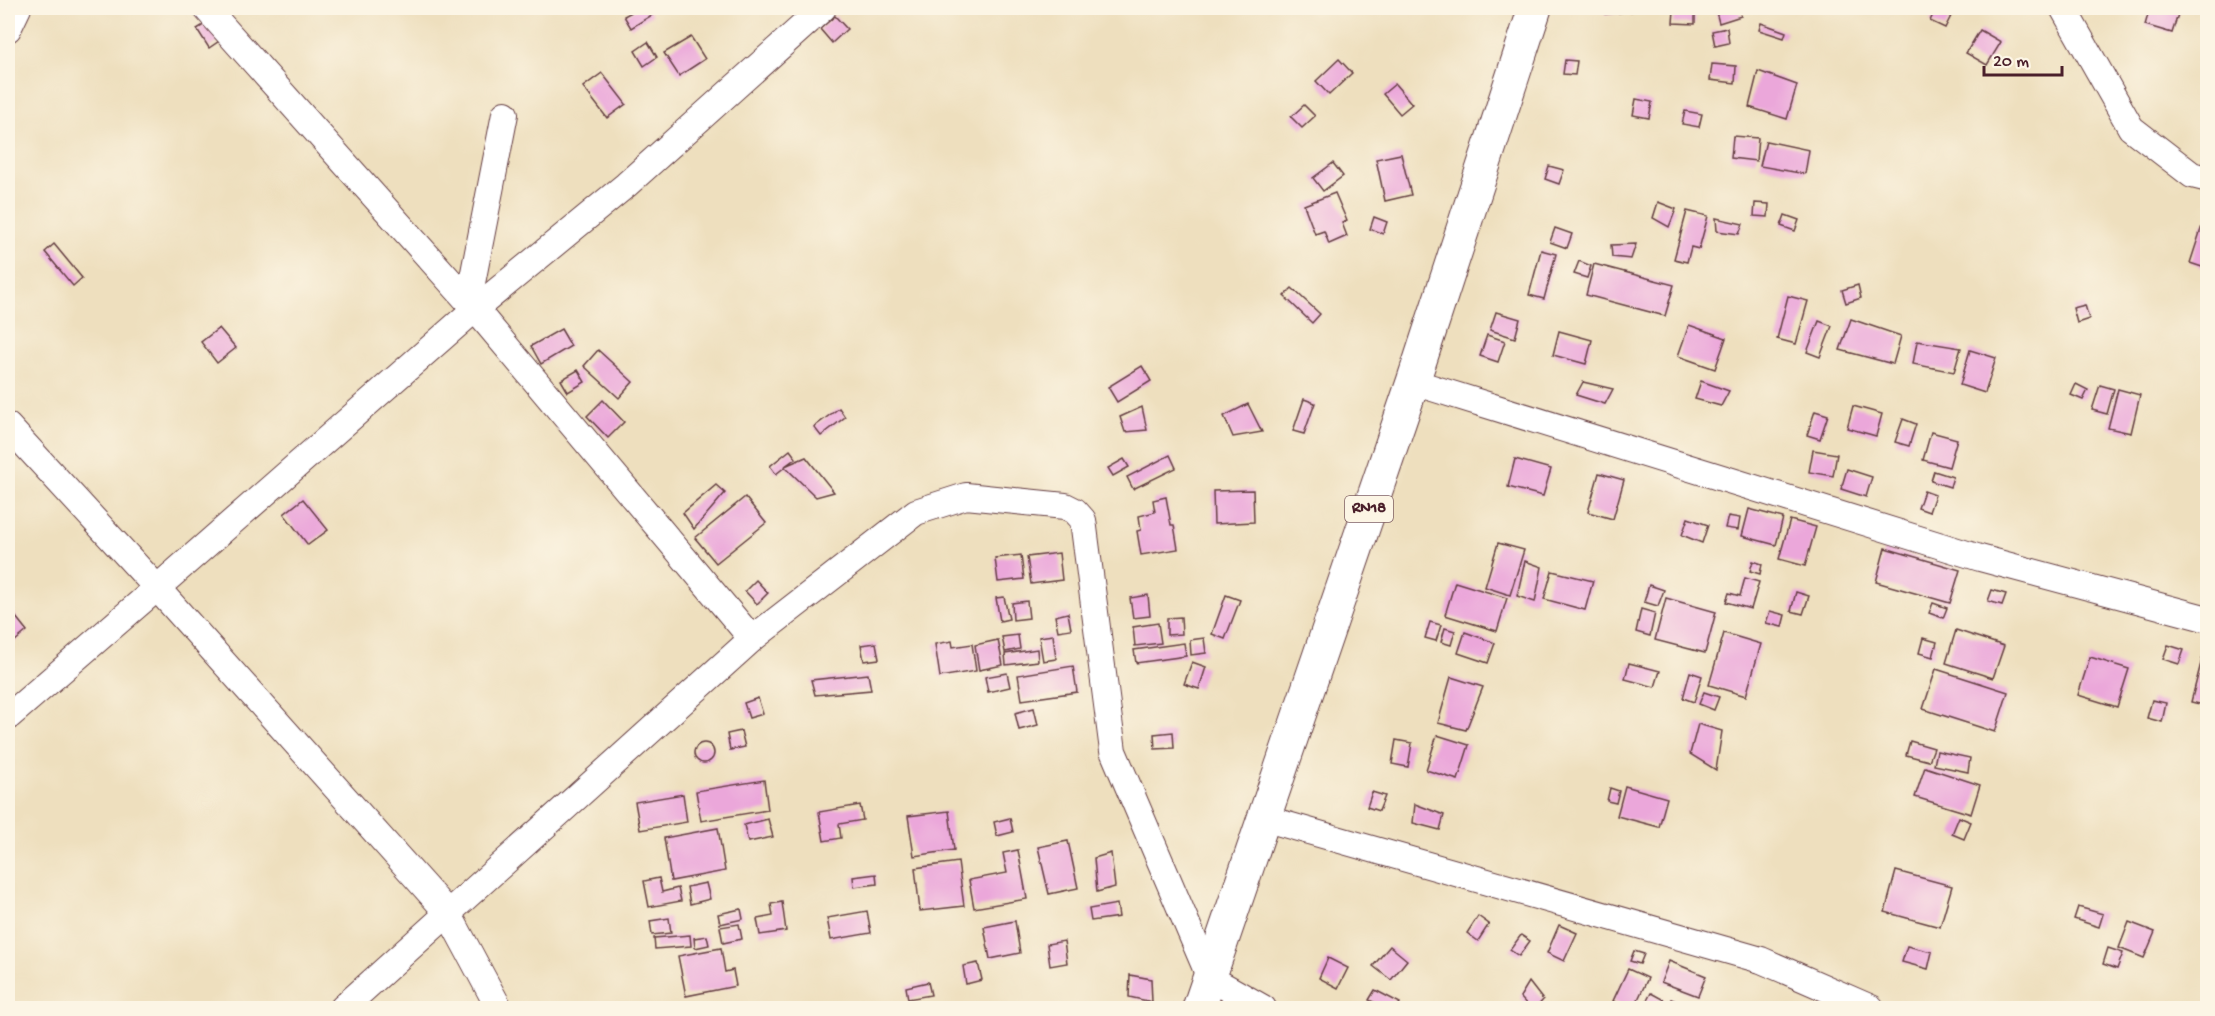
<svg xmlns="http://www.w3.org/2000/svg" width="2215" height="1016" viewBox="0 0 2215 1016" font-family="'Gochi Hand',sans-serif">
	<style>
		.building { fill: #eba7da }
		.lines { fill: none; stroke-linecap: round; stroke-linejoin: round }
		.minor-casing { stroke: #633c41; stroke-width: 28 }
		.major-casing { stroke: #633c41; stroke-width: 35 }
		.minor { stroke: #fff; stroke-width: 26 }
		.major { stroke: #fff; stroke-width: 33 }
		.labels { text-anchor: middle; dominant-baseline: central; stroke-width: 5; stroke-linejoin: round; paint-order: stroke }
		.shield { fill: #fcf5e5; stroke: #7f5f63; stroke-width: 1.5 }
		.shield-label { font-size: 16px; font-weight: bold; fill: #4a1f2b }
	</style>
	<rect width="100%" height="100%" fill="#fcf5e5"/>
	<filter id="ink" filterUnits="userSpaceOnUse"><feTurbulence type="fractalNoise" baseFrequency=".0167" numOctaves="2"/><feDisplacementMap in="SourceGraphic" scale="12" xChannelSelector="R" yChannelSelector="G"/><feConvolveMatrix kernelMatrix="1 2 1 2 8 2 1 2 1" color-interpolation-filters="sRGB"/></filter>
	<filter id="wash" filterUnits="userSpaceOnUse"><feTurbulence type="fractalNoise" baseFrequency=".008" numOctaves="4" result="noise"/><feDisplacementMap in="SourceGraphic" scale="24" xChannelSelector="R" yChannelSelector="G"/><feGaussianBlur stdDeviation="1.35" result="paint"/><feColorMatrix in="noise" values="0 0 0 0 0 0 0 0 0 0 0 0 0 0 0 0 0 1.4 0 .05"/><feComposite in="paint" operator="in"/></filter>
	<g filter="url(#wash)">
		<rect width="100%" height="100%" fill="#eedfbe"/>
		<g id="blocks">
			<g class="building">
				<path d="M 639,8 L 647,8 L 652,15 L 631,28 L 624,16 Z"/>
				<path d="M 1604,8 L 1634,8 L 1635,11 L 1605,14 Z"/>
				<path d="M 1715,8 L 1739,8 L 1741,16 L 1719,23 Z"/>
				<path d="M 1936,8 L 1955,8 L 1945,28 L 1930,21 Z"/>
				<path d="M 2150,8 L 2180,8 L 2172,33 L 2145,25 Z"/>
				<path d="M 1674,10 L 1695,10 L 1695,24 L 1673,23 Z"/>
				<path d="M 835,16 L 847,29 L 832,43 L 820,29 Z"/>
				<path d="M 210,21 L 222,39 L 209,48 L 197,29 Z"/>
				<path d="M 1761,23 L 1786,32 L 1784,38 L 1759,30 Z"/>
				<path d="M 1727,28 L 1729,43 L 1715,46 L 1712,31 Z"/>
				<path d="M 1980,30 L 2001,42 L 1987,65 L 1966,53 Z"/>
				<path d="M 691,37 L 705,59 L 679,76 L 664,53 Z"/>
				<path d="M 648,42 L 657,57 L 644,66 L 635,51 Z"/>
				<path d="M 1339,59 L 1352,73 L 1329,95 L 1316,81 Z"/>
				<path d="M 1565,60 L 1577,61 L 1575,75 L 1563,74 Z"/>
				<path d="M 1712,64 L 1736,66 L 1735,83 L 1710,80 Z"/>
				<path d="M 1758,71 L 1797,85 L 1787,119 L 1749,107 Z"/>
				<path d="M 602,73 L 626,104 L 607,118 L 583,87 Z"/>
				<path d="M 1395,84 L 1412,104 L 1400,114 L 1383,94 Z"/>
				<path d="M 1636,99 L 1652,102 L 1649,118 L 1633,115 Z"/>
				<path d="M 1304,105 L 1315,116 L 1302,128 L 1291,117 Z"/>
				<path d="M 1685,111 L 1702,114 L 1699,127 L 1682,124 Z"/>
				<path d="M 1733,136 L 1758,138 L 1756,161 L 1731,158 Z"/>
				<path d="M 1766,141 L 1809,150 L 1805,174 L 1760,166 Z"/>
				<path d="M 1401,154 L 1411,195 L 1385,201 L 1376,159 Z"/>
				<path d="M 1333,163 L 1343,176 L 1323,191 L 1313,178 Z"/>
				<path d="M 1549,166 L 1564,170 L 1559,184 L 1545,179 Z"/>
				<path d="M 1335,193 L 1347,221 L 1342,223 L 1347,236 L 1329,244 L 1324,231 L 1315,234 L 1304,205 Z"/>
				<path d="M 1658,202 L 1676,209 L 1669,227 L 1653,218 Z"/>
				<path d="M 1755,203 L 1769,204 L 1768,217 L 1754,216 Z"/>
				<path d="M 1687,211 L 1708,216 L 1699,249 L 1691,247 L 1687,262 L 1674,259 Z"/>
				<path d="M 1785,215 L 1799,220 L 1795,231 L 1781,226 Z"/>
				<path d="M 1374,217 L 1387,222 L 1383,234 L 1370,229 Z"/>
				<path d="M 1716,218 L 1743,224 L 1739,234 L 1717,231 Z"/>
				<path d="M 2203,223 L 2208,224 L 2208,269 L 2190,263 Z"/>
				<path d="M 1555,228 L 1572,234 L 1567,248 L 1550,242 Z"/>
				<path d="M 54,244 L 82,278 L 73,286 L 45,252 Z"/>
				<path d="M 1636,244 L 1631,259 L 1612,257 L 1611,245 Z"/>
				<path d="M 1541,250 L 1556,254 L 1544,299 L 1529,295 Z"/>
				<path d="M 1579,261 L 1591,266 L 1587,278 L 1574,274 Z"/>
				<path d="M 1594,264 L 1674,285 L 1665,316 L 1586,295 Z"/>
				<path d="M 1858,285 L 1861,298 L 1846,303 L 1842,290 Z"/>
				<path d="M 1292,288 L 1320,314 L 1312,323 L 1284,296 Z"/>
				<path d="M 1788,296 L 1808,301 L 1796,344 L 1777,339 Z"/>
				<path d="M 2085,305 L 2089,319 L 2077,323 L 2073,308 Z"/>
				<path d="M 1496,312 L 1520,319 L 1515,338 L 1490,330 Z"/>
				<path d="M 1851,319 L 1901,336 L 1893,364 L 1840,350 Z"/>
				<path d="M 1819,321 L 1832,326 L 1820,357 L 1807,352 Z"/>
				<path d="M 1689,325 L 1726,338 L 1715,369 L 1678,356 Z"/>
				<path d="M 219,328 L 236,348 L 217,363 L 201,342 Z"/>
				<path d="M 561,329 L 571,346 L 541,364 L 531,346 Z"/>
				<path d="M 1559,331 L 1592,340 L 1586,364 L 1553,355 Z"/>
				<path d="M 1487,335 L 1505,341 L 1498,362 L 1480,356 Z"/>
				<path d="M 1917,341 L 1961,348 L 1954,372 L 1913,364 Z"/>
				<path d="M 598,350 L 633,382 L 619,398 L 584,366 Z"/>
				<path d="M 1970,350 L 1996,358 L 1985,393 L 1960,385 Z"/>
				<path d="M 1142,366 L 1151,381 L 1117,402 L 1108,387 Z"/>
				<path d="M 578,370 L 585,382 L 568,392 L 561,380 Z"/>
				<path d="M 1701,381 L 1729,391 L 1721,406 L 1695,399 Z"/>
				<path d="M 1583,382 L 1613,389 L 1605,404 L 1576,395 Z"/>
				<path d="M 2076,384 L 2088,390 L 2083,400 L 2071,395 Z"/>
				<path d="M 2100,385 L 2114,389 L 2107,414 L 2092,410 Z"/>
				<path d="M 2118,389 L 2140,395 L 2131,433 L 2108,428 Z"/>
				<path d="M 1304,399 L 1315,403 L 1304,434 L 1293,431 Z"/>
				<path d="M 603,400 L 624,422 L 608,438 L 587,416 Z"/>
				<path d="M 1248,404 L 1262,432 L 1233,437 L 1224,416 Z"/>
				<path d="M 1853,406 L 1882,414 L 1876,436 L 1847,428 Z"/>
				<path d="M 1142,407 L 1147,430 L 1125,432 L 1120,417 Z"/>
				<path d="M 839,408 L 845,417 L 821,436 L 814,427 Z"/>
				<path d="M 1815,411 L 1828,415 L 1820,439 L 1807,435 Z"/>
				<path d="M 1903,419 L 1916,424 L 1909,446 L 1895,442 Z"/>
				<path d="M 1931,432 L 1957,439 L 1949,467 L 1923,460 Z"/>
				<path d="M 790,450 L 796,458 L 785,466 L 806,457 L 834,492 L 816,497 L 785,467 L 776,474 L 770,466 Z"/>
				<path d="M 1813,450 L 1837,454 L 1833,476 L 1809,472 Z"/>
				<path d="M 1170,455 L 1176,468 L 1133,489 L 1127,477 Z"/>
				<path d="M 1124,459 L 1129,467 L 1113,476 L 1108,468 Z"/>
				<path d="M 1515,459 L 1551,469 L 1543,496 L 1508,487 Z"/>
				<path d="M 1847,469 L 1872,477 L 1866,497 L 1841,489 Z"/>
				<path d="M 1934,471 L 1953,477 L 1950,487 L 1931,481 Z"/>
				<path d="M 1599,473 L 1624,480 L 1613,519 L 1588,512 Z"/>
				<path d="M 716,485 L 725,493 L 694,529 L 683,513 Z"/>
				<path d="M 1253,490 L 1254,522 L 1214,524 L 1213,491 Z"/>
				<path d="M 1924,491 L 1935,495 L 1929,512 L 1918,508 Z"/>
				<path d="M 745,497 L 766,523 L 716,563 L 695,538 Z"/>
				<path d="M 1166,497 L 1171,525 L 1174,525 L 1178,549 L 1141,555 L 1137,531 L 1141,530 L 1139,516 L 1155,512 L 1153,500 Z"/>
				<path d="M 303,499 L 328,530 L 308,545 L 284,514 Z"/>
				<path d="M 1749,509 L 1783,518 L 1776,545 L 1742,536 Z"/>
				<path d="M 1728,516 L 1740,518 L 1738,530 L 1725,528 Z"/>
				<path d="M 1688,518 L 1708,525 L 1702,543 L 1682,535 Z"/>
				<path d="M 1790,520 L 1816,527 L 1805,566 L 1779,559 Z"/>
				<path d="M 1498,543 L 1524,550 L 1510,595 L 1485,587 Z"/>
				<path d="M 1885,548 L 1960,570 L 1950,603 L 1876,582 Z"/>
				<path d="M 1059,553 L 1062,580 L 1031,584 L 1027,557 Z"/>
				<path d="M 1021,555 L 1024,579 L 998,582 L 995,558 Z"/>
				<path d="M 1525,561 L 1542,567 L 1535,602 L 1517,596 Z"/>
				<path d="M 1753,561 L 1762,564 L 1760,574 L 1750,571 Z"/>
				<path d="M 1552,571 L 1593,581 L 1585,610 L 1544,599 Z"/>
				<path d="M 1745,578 L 1759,582 L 1751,609 L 1726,602 L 1729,593 L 1740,596 Z"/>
				<path d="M 756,580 L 768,593 L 757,604 L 745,591 Z"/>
				<path d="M 1455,582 L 1507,598 L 1497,631 L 1445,615 Z"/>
				<path d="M 1649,585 L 1664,590 L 1658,606 L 1644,602 Z"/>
				<path d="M 1992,590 L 2006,594 L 2002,605 L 1988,601 Z"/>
				<path d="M 1796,592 L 1809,596 L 1803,614 L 1791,611 Z"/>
				<path d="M 1148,595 L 1150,616 L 1133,618 L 1130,598 Z"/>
				<path d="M 1226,595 L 1240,600 L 1225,639 L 1212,634 Z"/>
				<path d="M 1004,597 L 1009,619 L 1000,621 L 996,598 Z"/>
				<path d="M 1666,598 L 1716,612 L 1705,653 L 1655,640 Z"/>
				<path d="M 1027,601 L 1029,618 L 1013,620 L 1012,603 Z"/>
				<path d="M 1933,603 L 1947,608 L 1943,618 L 1929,613 Z"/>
				<path d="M 8,607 L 27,631 L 8,647 Z"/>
				<path d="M 1641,609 L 1655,613 L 1650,636 L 1636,632 Z"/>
				<path d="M 1770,611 L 1785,615 L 1782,627 L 1766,623 Z"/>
				<path d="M 1068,613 L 1071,629 L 1058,631 L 1055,616 Z"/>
				<path d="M 1181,617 L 1182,634 L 1167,635 L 1167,618 Z"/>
				<path d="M 1430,622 L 1441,625 L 1436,641 L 1425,638 Z"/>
				<path d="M 1158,623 L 1161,643 L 1135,646 L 1133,627 Z"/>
				<path d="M 1445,628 L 1455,631 L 1451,645 L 1441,642 Z"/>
				<path d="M 1956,630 L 2004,646 L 1993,678 L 1946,663 Z"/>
				<path d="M 1465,632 L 1495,643 L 1488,663 L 1458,653 Z"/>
				<path d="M 1724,633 L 1761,644 L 1746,696 L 1709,685 Z"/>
				<path d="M 1018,635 L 1020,649 L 1005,652 L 1002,637 Z"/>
				<path d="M 1053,635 L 1056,659 L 1043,661 L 1039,637 Z"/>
				<path d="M 1204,638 L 1206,653 L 1191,655 L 1190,640 Z"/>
				<path d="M 1923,638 L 1937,642 L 1933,657 L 1919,653 Z"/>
				<path d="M 998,640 L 1003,665 L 979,670 L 975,645 Z"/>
				<path d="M 2207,640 L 2208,640 L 2208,706 L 2191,702 Z"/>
				<path d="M 952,641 L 953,647 L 972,644 L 976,671 L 940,677 L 935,644 Z"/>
				<path d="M 876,643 L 879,659 L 864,661 L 861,645 Z"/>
				<path d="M 1184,643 L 1186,656 L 1136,663 L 1134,650 Z"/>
				<path d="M 2168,645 L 2184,650 L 2179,664 L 2163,659 Z"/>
				<path d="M 1037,649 L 1038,661 L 1006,665 L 1005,654 Z"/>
				<path d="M 2090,657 L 2129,669 L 2117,707 L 2078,695 Z"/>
				<path d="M 1192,662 L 1206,667 L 1199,689 L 1184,684 Z"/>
				<path d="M 1629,663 L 1660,671 L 1655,687 L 1625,679 Z"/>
				<path d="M 1073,666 L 1077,692 L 1022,700 L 1018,675 Z"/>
				<path d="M 1936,669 L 2008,692 L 1995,732 L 1923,709 Z"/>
				<path d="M 1690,672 L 1702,676 L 1694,702 L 1683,698 Z"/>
				<path d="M 1007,673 L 1010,687 L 988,692 L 985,677 Z"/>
				<path d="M 868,674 L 871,690 L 815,695 L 811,680 Z"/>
				<path d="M 1451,677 L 1483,687 L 1466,730 L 1438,723 Z"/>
				<path d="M 1704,692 L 1719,697 L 1714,710 L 1699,704 Z"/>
				<path d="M 758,698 L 763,714 L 749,718 L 744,703 Z"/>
				<path d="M 2152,700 L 2166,703 L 2162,722 L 2147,718 Z"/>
				<path d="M 1034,708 L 1038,725 L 1019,730 L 1015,713 Z"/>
				<path d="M 1698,724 L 1722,731 L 1716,770 L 1690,754 Z"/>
				<path d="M 741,731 L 745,747 L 730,750 L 727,734 Z"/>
				<path d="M 1173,732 L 1174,748 L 1155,749 L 1154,734 Z"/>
				<path d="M 1437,735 L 1469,745 L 1458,780 L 1426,770 Z"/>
				<path d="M 1396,740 L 1412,743 L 1408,767 L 1392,764 Z"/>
				<path d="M 1910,741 L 1934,748 L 1929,761 L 1906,755 Z"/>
				<circle cx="704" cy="753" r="10"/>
				<path d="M 1937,751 L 1970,758 L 1968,772 L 1934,765 Z"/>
				<path d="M 1925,767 L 1980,785 L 1971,814 L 1915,797 Z"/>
				<path d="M 764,780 L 768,810 L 701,821 L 696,791 Z"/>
				<path d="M 1625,786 L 1667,798 L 1659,827 L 1617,816 Z"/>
				<path d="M 1610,788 L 1619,791 L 1616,803 L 1607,801 Z"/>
				<path d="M 1372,792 L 1385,796 L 1379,811 L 1367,807 Z"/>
				<path d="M 683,794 L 687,822 L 640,830 L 635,802 Z"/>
				<path d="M 1415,804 L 1444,815 L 1440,830 L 1413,823 Z"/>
				<path d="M 860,805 L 863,820 L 839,824 L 841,838 L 824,841 L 819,812 Z"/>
				<path d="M 949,811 L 954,850 L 914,856 L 908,816 Z"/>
				<path d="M 1959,817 L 1971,822 L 1964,839 L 1952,834 Z"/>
				<path d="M 1010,818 L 1013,832 L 997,836 L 994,822 Z"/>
				<path d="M 768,819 L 773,837 L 748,842 L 744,825 Z"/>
				<path d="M 718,828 L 725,871 L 671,881 L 664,838 Z"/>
				<path d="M 1068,841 L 1078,888 L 1049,894 L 1038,847 Z"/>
				<path d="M 1018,850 L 1027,899 L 974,908 L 969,880 L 1007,873 L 1003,853 Z"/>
				<path d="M 1111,853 L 1115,887 L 1097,892 L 1094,858 Z"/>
				<path d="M 958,862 L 964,906 L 920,911 L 915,868 Z"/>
				<path d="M 1896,871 L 1952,886 L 1940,927 L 1885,912 Z"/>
				<path d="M 876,874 L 877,884 L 854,887 L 853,877 Z"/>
				<path d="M 659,878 L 662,892 L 678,888 L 681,901 L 649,907 L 644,881 Z"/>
				<path d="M 706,883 L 710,899 L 690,904 L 687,887 Z"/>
				<path d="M 782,902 L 786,931 L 760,935 L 757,919 L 773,916 L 771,904 Z"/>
				<path d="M 1117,904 L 1119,917 L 1091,921 L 1089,909 Z"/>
				<path d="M 2078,907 L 2103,914 L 2099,927 L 2074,919 Z"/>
				<path d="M 741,909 L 743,919 L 720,924 L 718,914 Z"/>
				<path d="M 867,911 L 871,933 L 831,940 L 827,918 Z"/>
				<path d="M 1478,916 L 1489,924 L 1478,941 L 1467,933 Z"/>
				<path d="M 669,918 L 671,933 L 652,935 L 650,921 Z"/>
				<path d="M 1015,921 L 1020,953 L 990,959 L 984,927 Z"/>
				<path d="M 2129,922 L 2155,932 L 2144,958 L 2119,948 Z"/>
				<path d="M 739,924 L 742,939 L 723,943 L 720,927 Z"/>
				<path d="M 1559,925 L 1577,933 L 1564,961 L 1547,953 Z"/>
				<path d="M 690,935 L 691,946 L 655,949 L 654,938 Z"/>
				<path d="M 1521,935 L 1530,941 L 1519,956 L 1510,950 Z"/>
				<path d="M 707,936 L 709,945 L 695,948 L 694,938 Z"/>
				<path d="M 1064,941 L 1067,963 L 1050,966 L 1047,944 Z"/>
				<path d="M 1390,946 L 1407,960 L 1391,980 L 1373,966 Z"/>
				<path d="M 1907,946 L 1932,952 L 1928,969 L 1902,962 Z"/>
				<path d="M 721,948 L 725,972 L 733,970 L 736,986 L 686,996 L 678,956 Z"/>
				<path d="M 2108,948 L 2123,953 L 2117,969 L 2103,964 Z"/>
				<path d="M 1634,951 L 1644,954 L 1640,964 L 1630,961 Z"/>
				<path d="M 1328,958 L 1348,968 L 1338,988 L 1319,978 Z"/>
				<path d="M 1669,961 L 1706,976 L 1698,996 L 1661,982 Z"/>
				<path d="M 978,963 L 982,980 L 966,984 L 963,966 Z"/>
				<path d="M 1628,969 L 1648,978 L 1634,1008 L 1628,1008 L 1613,1001 Z"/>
				<path d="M 1130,975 L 1151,979 L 1152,1002 L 1129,997 Z"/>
				<path d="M 928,982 L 931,995 L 908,999 L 906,987 Z"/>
				<path d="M 1529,982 L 1543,1000 L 1536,1008 L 1530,1008 L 1520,997 Z"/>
				<path d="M 1375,990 L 1400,1003 L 1397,1008 L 1386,1008 L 1369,1000 Z"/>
				<path d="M 1651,993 L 1664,1000 L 1660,1008 L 1643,1008 Z"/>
				<path d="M 1671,999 L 1693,1008 L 1667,1008 Z"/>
			</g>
		</g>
	</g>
	<g filter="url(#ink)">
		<use href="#blocks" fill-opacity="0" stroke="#633c41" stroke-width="1.5"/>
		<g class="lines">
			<defs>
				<g id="minor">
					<path d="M 206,8 L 475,309 L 752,639"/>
					<path d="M 2063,8 L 2131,128 L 2192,175 L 2208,179"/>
					<path d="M 8,29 L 18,8"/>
					<path d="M 475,309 L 471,288 L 505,114"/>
					<path d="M 1413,382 L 1980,558 L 2208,619"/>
					<path d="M 8,426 L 157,588 L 448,913 L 499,1008"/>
					<path d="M 8,717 L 157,588 L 475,309 L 626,185 L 823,8"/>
					<path d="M 1263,818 L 1761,960 L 1871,1008"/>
					<path d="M 343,1008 L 752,639 L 916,512 L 966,496 L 1065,506 L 1075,511 L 1083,520 L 1113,751 L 1210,978 L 1263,1008"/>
				</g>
				<path id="major" d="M 1199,1008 L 1413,382 L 1535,8"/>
			</defs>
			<use href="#minor" class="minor-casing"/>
			<use href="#major" class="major-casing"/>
			<use href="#minor" class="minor"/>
			<use href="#major" class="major"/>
		</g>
	</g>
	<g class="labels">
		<rect class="shield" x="1345" y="496" width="48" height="26" rx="4.5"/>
		<g class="shield-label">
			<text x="1369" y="509">RN18</text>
		</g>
	</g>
	<rect width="2215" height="1016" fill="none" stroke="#fcf5e5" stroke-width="30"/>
	<path d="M1984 66v9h78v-9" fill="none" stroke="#4a1f2b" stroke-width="3"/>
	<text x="1993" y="66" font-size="18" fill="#4a1f2b" stroke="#fcf5e5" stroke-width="4.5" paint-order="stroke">20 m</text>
</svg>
